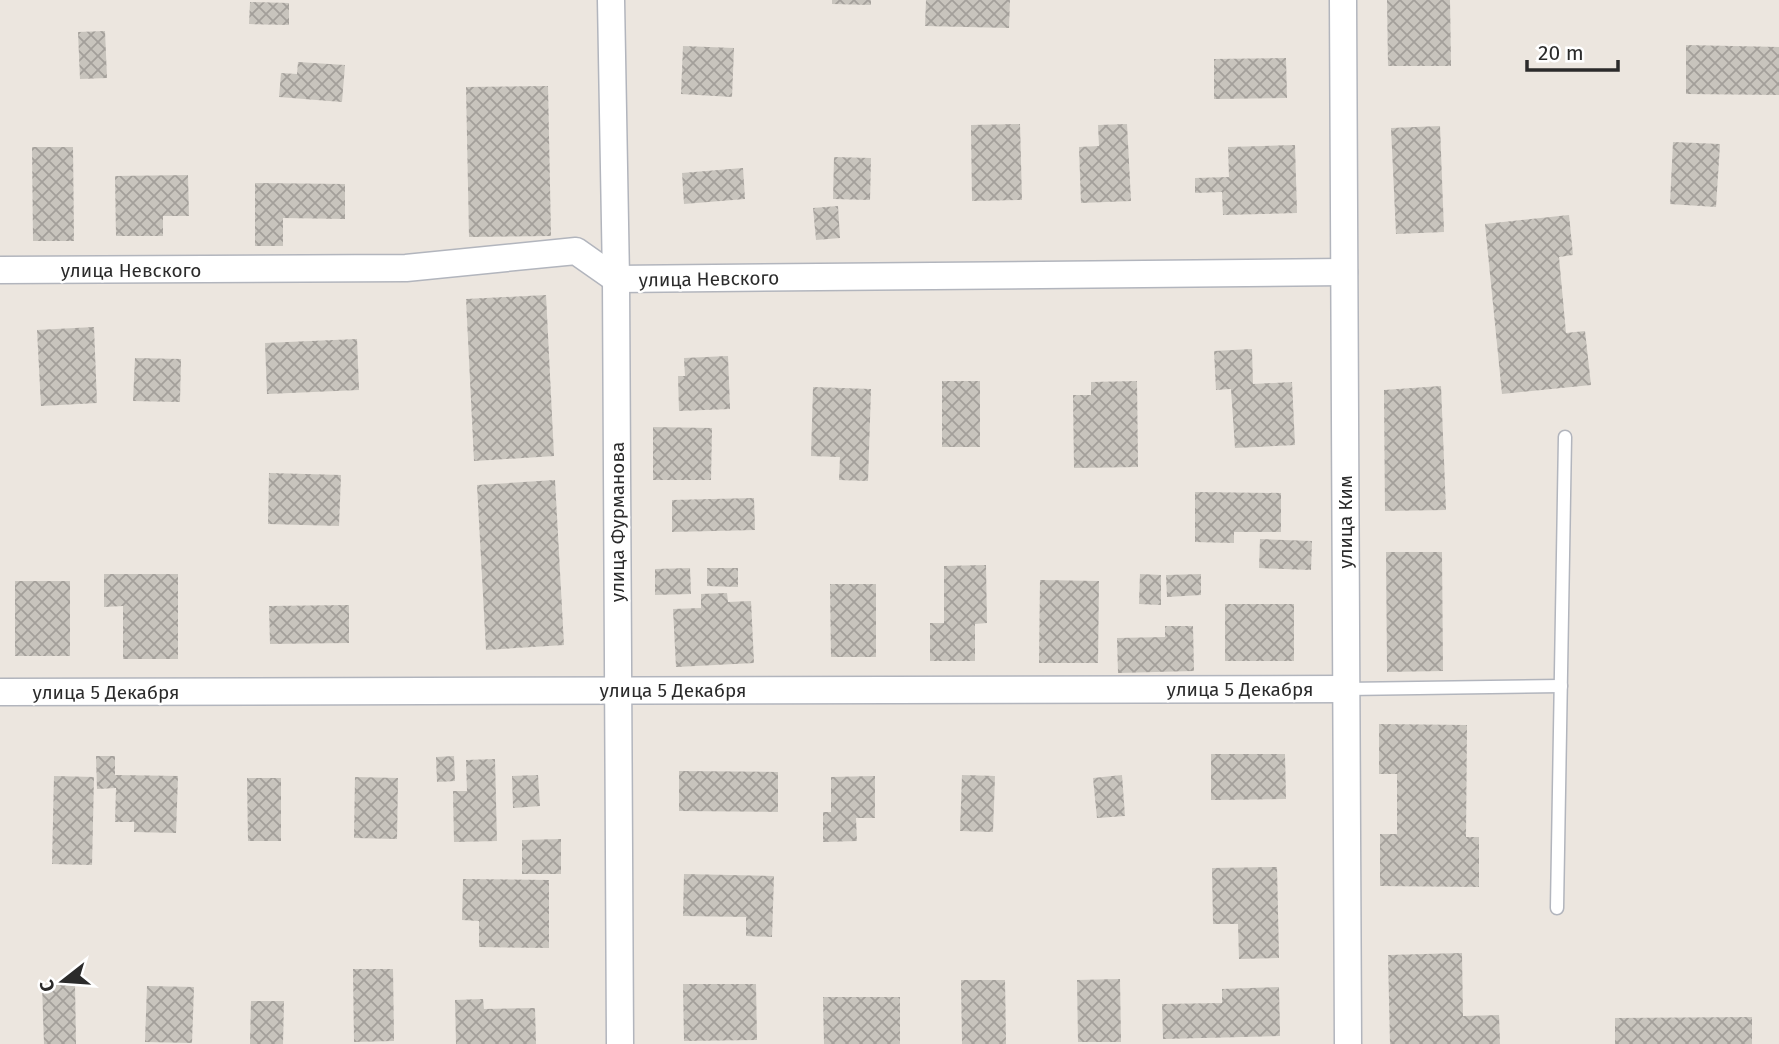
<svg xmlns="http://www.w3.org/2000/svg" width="1779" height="1044" viewBox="0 0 1779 1044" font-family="'Fira Sans',sans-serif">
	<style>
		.building { fill: url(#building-cross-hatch) }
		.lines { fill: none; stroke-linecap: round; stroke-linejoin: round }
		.lane-casing { stroke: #b2b5bd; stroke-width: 15 }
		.street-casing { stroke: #b2b5bd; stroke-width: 29 }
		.lane { stroke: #fff; stroke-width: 12 }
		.street { stroke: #fff; stroke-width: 26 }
		.labels { text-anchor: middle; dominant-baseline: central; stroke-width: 5; stroke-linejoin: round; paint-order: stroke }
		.street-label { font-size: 19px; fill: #2b2b2b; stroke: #fff }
	</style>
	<defs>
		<pattern id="building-cross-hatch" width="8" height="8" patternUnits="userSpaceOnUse" patternTransform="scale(1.75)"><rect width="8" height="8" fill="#c8c4bd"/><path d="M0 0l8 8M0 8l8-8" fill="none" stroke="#a39f9a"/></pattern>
	</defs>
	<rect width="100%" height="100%" fill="#ece6df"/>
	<g class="building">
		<path d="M 832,0 L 871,0 L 871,5 L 832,4 Z"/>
		<path d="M 926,0 L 1010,0 L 1009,28 L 925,26 Z"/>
		<path d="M 1387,0 L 1450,0 L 1451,66 L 1388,66 Z"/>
		<path d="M 250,2 L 289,3 L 289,25 L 249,24 Z"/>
		<path d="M 105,31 L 107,78 L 80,79 L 78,32 Z"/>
		<path d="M 1686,45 L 1779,47 L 1779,95 L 1686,94 Z"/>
		<path d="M 683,46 L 734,48 L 732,97 L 681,94 Z"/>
		<path d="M 1286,58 L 1287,98 L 1214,99 L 1214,59 Z"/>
		<path d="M 298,62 L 345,65 L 342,102 L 279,97 L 281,73 L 297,74 Z"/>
		<path d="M 548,86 L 551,236 L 469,237 L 466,87 Z"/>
		<path d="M 1020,124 L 1022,200 L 972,201 L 971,125 Z"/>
		<path d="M 1127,124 L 1131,201 L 1081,203 L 1079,147 L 1099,146 L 1098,125 Z"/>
		<path d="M 1440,126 L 1444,232 L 1396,234 L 1391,128 Z"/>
		<path d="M 1673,142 L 1720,144 L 1716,207 L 1670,204 Z"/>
		<path d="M 1295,145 L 1297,213 L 1223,215 L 1222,192 L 1195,193 L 1195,178 L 1229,177 L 1228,147 Z"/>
		<path d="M 32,147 L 73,147 L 74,241 L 33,241 Z"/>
		<path d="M 834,157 L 871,158 L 870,200 L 833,199 Z"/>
		<path d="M 743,168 L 745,199 L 684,204 L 682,173 Z"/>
		<path d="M 188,175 L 189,216 L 163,216 L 163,236 L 116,236 L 115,176 Z"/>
		<path d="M 255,183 L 345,184 L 345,219 L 283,218 L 283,246 L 255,246 Z"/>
		<path d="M 838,206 L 840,238 L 816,240 L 813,208 Z"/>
		<path d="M 1569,215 L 1573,255 L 1559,257 L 1566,333 L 1585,331 L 1591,385 L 1502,394 L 1485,224 Z"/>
		<path d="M 546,295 L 554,456 L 474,461 L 466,299 Z"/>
		<path d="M 94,327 L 97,403 L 41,406 L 37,330 Z"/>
		<path d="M 357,339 L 359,390 L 267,394 L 265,343 Z"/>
		<path d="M 1252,349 L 1253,384 L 1292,382 L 1295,445 L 1235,448 L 1231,389 L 1216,390 L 1214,351 Z"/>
		<path d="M 728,356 L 730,409 L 679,411 L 678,376 L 685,376 L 684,358 Z"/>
		<path d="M 135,358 L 181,359 L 180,402 L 133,401 Z"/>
		<rect x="942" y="381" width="38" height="66"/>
		<path d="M 1137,381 L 1138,467 L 1074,468 L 1073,395 L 1091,395 L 1091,382 Z"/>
		<path d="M 1441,386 L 1446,510 L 1385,511 L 1384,390 Z"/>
		<path d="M 813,387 L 871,389 L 868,481 L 839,480 L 840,457 L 811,456 Z"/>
		<path d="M 653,427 L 712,428 L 711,480 L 653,480 Z"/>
		<path d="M 269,473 L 341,475 L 339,526 L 268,524 Z"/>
		<path d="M 555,480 L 564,645 L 486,650 L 477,485 Z"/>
		<path d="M 1195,492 L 1281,493 L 1281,532 L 1234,532 L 1234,543 L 1195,542 Z"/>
		<path d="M 754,498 L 755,530 L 672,532 L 672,500 Z"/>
		<path d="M 1260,539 L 1312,541 L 1311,570 L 1259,568 Z"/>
		<path d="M 1386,552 L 1442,552 L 1443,671 L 1387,672 Z"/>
		<path d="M 986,565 L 987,623 L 975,624 L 975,661 L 930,661 L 930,623 L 944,623 L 944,566 Z"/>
		<path d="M 690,568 L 691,594 L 655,595 L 655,569 Z"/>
		<path d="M 707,568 L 738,568 L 738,587 L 707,586 Z"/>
		<path d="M 104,574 L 178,574 L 178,659 L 123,659 L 123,606 L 104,607 Z"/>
		<path d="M 1140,574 L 1161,575 L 1161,605 L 1139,604 Z"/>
		<path d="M 1201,574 L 1201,595 L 1167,597 L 1166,575 Z"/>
		<path d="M 1040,580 L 1099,581 L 1098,663 L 1039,663 Z"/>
		<rect x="15" y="581" width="55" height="75"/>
		<path d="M 830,584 L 876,584 L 876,657 L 831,657 Z"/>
		<path d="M 727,593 L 728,602 L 751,601 L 754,663 L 676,667 L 673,609 L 701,608 L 701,594 Z"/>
		<rect x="1225" y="604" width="69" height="57"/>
		<path d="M 349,605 L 349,643 L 270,644 L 269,606 Z"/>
		<path d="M 1165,626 L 1193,626 L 1194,671 L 1118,673 L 1117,638 L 1165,637 Z"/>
		<path d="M 1379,724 L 1467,725 L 1466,837 L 1479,837 L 1479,887 L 1380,886 L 1380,834 L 1397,834 L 1397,774 L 1379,774 Z"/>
		<path d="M 1211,754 L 1285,754 L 1286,799 L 1211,800 Z"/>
		<path d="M 96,756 L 115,756 L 115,775 L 178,776 L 176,833 L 134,832 L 134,822 L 115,822 L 116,788 L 97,789 Z"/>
		<path d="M 454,756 L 455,781 L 437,782 L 436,757 Z"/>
		<path d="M 495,759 L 497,841 L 454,842 L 453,791 L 467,791 L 466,760 Z"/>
		<path d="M 679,771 L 778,772 L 778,812 L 679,811 Z"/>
		<path d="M 538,775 L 540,806 L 513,808 L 512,776 Z"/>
		<path d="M 962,775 L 995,776 L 993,832 L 960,831 Z"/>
		<path d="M 1122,775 L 1125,816 L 1097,818 L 1093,778 Z"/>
		<path d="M 54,776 L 94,777 L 92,865 L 52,864 Z"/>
		<path d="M 875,776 L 875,818 L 856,818 L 857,841 L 823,842 L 823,812 L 831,812 L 831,777 Z"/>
		<path d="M 355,777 L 398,778 L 397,839 L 354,838 Z"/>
		<path d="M 247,778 L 281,778 L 281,841 L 248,841 Z"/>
		<path d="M 561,839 L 561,874 L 522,874 L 522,840 Z"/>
		<path d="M 1277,867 L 1279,958 L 1239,959 L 1238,924 L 1213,924 L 1212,868 Z"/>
		<path d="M 684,874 L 774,876 L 772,937 L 746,936 L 746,917 L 683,916 Z"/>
		<path d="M 463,879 L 549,880 L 549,948 L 479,947 L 479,921 L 462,920 Z"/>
		<path d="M 1462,953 L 1463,1016 L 1499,1015 L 1500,1044 L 1390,1044 L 1388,955 Z"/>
		<path d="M 353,969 L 393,969 L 394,1041 L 354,1042 Z"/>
		<path d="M 1120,979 L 1121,1042 L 1078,1042 L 1077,980 Z"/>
		<path d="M 961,980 L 1005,980 L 1006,1044 L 962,1044 Z"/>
		<path d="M 75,984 L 76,1044 L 44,1044 L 42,985 Z"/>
		<path d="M 683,984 L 756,984 L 757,1040 L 684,1041 Z"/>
		<path d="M 147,986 L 194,987 L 192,1043 L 145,1042 Z"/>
		<path d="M 1279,987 L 1280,1036 L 1163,1039 L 1162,1004 L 1222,1003 L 1222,989 Z"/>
		<path d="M 823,997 L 900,997 L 900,1044 L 824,1044 Z"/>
		<path d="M 483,999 L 484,1009 L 535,1008 L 536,1044 L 456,1044 L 455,1000 Z"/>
		<path d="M 251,1001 L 284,1001 L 283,1044 L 250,1044 Z"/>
		<path d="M 1752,1017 L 1752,1044 L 1615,1044 L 1615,1018 Z"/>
	</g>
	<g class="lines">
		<defs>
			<g id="lane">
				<path d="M 1346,689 L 1561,686"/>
				<path d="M 1557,908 L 1565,437"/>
			</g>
			<g id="street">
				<path d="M 611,0 L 616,279 L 620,1044"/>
				<path d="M 1343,0 L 1348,1044"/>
				<path d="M 0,270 L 406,268 L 576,251 L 616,279 L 1344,272"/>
				<path d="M 0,692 L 1346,689"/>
			</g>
		</defs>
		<use href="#lane" class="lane-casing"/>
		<use href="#street" class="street-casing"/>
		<use href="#lane" class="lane"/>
		<use href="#street" class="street"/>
	</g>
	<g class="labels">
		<g class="street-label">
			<text x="131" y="270">улица Невского</text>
			<text transform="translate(709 279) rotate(-1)">улица Невского</text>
			<text transform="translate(617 522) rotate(-90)">улица Фурманова</text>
			<text transform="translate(1345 522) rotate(-90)">улица Ким</text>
			<text x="1240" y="689">улица 5 Декабря</text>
			<text x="673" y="690">улица 5 Декабря</text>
			<text x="106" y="692">улица 5 Декабря</text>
		</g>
	</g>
	<g transform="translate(63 981) rotate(253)" stroke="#ffffff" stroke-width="5" paint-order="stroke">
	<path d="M0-5L12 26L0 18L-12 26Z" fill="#2b2b2b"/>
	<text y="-10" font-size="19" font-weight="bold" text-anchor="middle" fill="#2b2b2b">С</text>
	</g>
	<path d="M1527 60v10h91v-10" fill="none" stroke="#2b2b2b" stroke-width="3.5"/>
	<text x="1538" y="60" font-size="21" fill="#2b2b2b" stroke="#ffffff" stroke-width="5" paint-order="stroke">20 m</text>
</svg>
